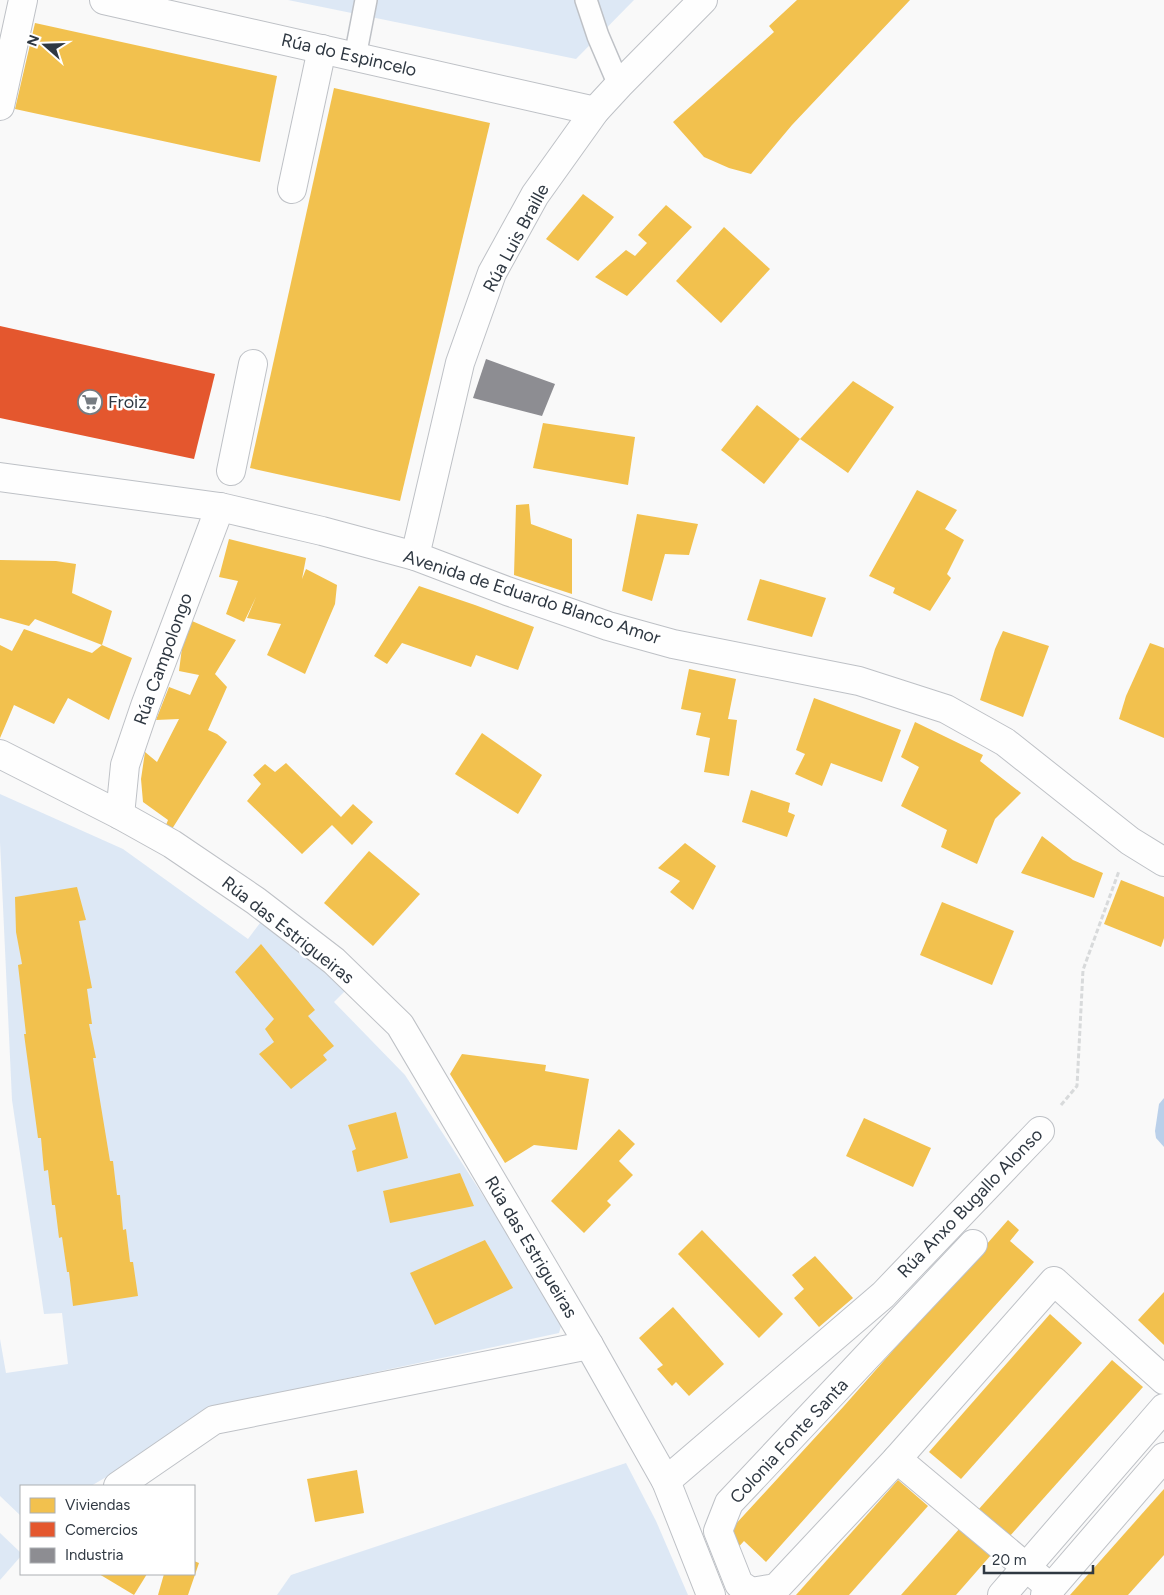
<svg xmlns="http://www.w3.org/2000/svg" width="1164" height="1595" viewBox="0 0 1164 1595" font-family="Figtree,sans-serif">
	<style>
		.green { fill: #dde8f5 }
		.water { fill: #bad0ea }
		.homes { fill: #f2c14e }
		.shops { fill: #e4572e }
		.industry { fill: #8d8d92 }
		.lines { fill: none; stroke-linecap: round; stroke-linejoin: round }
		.service-casing { stroke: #bec1c6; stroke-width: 24 }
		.pedestrian-casing { stroke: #bec1c6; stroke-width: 30 }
		.minor-casing { stroke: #bec1c6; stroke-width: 30 }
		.tertiary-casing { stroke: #bec1c6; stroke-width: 30 }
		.path { stroke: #d8dadb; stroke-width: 3; stroke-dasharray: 5 2.5; stroke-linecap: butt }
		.service { stroke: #fefefe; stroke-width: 21 }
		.pedestrian { stroke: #fefefe; stroke-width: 28 }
		.minor { stroke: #fefefe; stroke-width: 28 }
		.tertiary { stroke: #fefefe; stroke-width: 28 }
		.labels { text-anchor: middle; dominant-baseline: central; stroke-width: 5; stroke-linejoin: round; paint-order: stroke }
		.street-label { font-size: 18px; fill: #2f3842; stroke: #fff }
		.poi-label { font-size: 18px; fill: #2f3842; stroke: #fff; text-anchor: start }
	</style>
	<rect width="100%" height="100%" fill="#f9f9f9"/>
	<g class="green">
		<path d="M 288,0 L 634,0 L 576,59 Z"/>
		<path d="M 0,794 L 123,849 L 248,939 L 269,911 L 355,981 L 334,1002 L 405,1075 L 563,1319 L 559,1333 L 231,1403 L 91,1486 L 21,1486 L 21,1516 L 0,1496 L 0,1339 L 6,1373 L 68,1364 L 62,1313 L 44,1314 L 12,1100 L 0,842 Z"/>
		<path d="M 626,1463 L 656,1521 L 688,1595 L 277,1595 L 291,1575 Z"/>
		<path d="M 0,1533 L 21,1553 L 21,1556 L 0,1580 Z"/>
	</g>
	<path class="water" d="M 1164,1098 L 1164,1147 L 1156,1138 L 1155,1131 L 1159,1104 Z"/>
	<g class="homes">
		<path d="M 797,0 L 910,0 L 792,125 L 751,174 L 729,168 L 704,157 L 673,122 L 774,32 L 769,26 Z"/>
		<path d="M 35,23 L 277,76 L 260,162 L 15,109 Z"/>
		<path d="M 334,88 L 490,123 L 400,501 L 250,468 Z"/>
		<path d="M 583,194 L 614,217 L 578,261 L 546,239 Z"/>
		<path d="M 666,205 L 692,227 L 627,296 L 595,277 L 626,250 L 635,256 L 647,243 L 638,235 Z"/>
		<path d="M 724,227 L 770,269 L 721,323 L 676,281 Z"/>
		<path d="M 853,381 L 894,407 L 848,473 L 800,439 Z"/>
		<path d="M 757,405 L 800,439 L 764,484 L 721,450 Z"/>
		<path d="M 543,423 L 635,437 L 628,485 L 533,468 Z"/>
		<path d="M 917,490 L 957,510 L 945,529 L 964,540 L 947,574 L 951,578 L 930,611 L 893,593 L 895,588 L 869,576 Z"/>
		<path d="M 529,504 L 531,524 L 572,539 L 572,594 L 514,575 L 516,505 Z"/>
		<path d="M 637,514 L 698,524 L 689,555 L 665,554 L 652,601 L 622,591 Z"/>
		<path d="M 229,539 L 306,558 L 302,579 L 306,569 L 337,585 L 335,604 L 305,674 L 267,655 L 281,624 L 247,618 L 256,597 L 244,622 L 226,614 L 238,581 L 219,577 Z"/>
		<path d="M 0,560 L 56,561 L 76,564 L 72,593 L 112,611 L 102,645 L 35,619 L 29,626 L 0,618 Z"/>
		<path d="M 760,579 L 826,598 L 812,637 L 747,620 Z"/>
		<path d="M 419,586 L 475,605 L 534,627 L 518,670 L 476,655 L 471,667 L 402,643 L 387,664 L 374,656 Z"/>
		<path d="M 192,621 L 236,640 L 215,674 L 227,687 L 208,730 L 217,734 L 227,742 L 172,829 L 166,825 L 168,820 L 143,802 L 141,779 L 145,752 L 157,762 L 179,719 L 156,720 L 169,687 L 190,695 L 199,675 L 179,671 L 184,632 Z"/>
		<path d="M 24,629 L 92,653 L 102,645 L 132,658 L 109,720 L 68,698 L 54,724 L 14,705 L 0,738 L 0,645 L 12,651 Z"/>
		<path d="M 1003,631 L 1049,646 L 1023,717 L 980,700 L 995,649 Z"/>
		<path d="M 1150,643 L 1164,648 L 1164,738 L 1119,719 L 1126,696 Z"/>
		<path d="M 689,669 L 736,679 L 728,719 L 737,720 L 729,776 L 704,772 L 710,738 L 696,735 L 701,713 L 681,709 Z"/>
		<path d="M 814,698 L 901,730 L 882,782 L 831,763 L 822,786 L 795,774 L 805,754 L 796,750 Z"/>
		<path d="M 915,722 L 983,755 L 980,761 L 1021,793 L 995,819 L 977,864 L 941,847 L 947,830 L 901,806 L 919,767 L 901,757 Z"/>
		<path d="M 482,733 L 542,775 L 518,814 L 455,774 Z"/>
		<path d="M 286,763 L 341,817 L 353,804 L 373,822 L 352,845 L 332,825 L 302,854 L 247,801 L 261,784 L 253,775 L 265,764 L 275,772 Z"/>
		<path d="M 751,790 L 790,803 L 788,812 L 795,815 L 787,837 L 742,822 Z"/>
		<path d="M 1042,836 L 1073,860 L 1103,873 L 1094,898 L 1021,873 Z"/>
		<path d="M 685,843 L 716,866 L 693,910 L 670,892 L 680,881 L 658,868 Z"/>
		<path d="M 369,851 L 420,894 L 373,946 L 324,903 Z"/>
		<path d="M 1121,880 L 1164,897 L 1164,938 L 1161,947 L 1104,924 Z"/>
		<path d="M 77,887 L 86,920 L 79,921 L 92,988 L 87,989 L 92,1024 L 89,1024 L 96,1058 L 93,1058 L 110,1161 L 113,1161 L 117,1195 L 120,1195 L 123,1230 L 126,1229 L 130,1262 L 133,1262 L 138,1296 L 73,1306 L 69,1272 L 67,1272 L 62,1237 L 59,1238 L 55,1205 L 52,1205 L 48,1170 L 44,1171 L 41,1138 L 38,1138 L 24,1034 L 26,1034 L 18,965 L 22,964 L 16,932 L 15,897 Z"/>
		<path d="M 942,902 L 1014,931 L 992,985 L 920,955 Z"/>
		<path d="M 261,944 L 315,1010 L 308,1016 L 334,1046 L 323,1055 L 327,1060 L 291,1089 L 259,1054 L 274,1042 L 265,1029 L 274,1019 L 235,972 Z"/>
		<path d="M 462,1054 L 546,1065 L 545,1071 L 589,1079 L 577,1150 L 534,1145 L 505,1163 L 450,1074 Z"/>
		<path d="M 396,1112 L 408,1158 L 357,1172 L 352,1151 L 356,1149 L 348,1125 Z"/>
		<path d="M 864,1118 L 931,1148 L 913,1187 L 846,1156 Z"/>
		<path d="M 619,1129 L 635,1144 L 619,1161 L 633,1175 L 607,1201 L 611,1205 L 584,1233 L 551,1201 Z"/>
		<path d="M 460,1173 L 474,1206 L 390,1223 L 383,1191 Z"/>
		<path d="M 1008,1220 L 1019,1230 L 1010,1241 L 1034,1262 L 766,1562 L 744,1541 L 735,1551 L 722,1539 L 844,1406 Z"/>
		<path d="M 702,1230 L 783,1314 L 759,1338 L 678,1254 Z"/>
		<path d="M 485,1240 L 513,1288 L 435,1325 L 410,1273 Z"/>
		<path d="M 815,1256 L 853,1298 L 819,1327 L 794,1298 L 804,1289 L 792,1275 Z"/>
		<path d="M 1164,1292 L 1164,1345 L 1138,1320 Z"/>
		<path d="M 673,1307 L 724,1364 L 689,1396 L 676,1382 L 672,1386 L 657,1369 L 663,1365 L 639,1338 Z"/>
		<path d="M 1050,1314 L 1082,1343 L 961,1479 L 929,1452 Z"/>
		<path d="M 1112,1360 L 1143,1387 L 1009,1537 L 978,1510 Z"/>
		<path d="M 357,1470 L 364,1513 L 315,1522 L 307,1479 Z"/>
		<path d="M 898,1480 L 928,1506 L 881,1559 L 849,1595 L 796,1595 Z"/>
		<path d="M 1164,1489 L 1164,1555 L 1128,1595 L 1070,1595 Z"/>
		<path d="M 960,1528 L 991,1555 L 956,1595 L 901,1595 Z"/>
		<path d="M 194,1561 L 199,1563 L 188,1595 L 158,1595 L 164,1574 L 194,1574 Z"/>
		<path d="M 99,1574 L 147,1574 L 134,1595 Z"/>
	</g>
	<path class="shops" d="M 0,326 L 215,374 L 194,459 L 0,418 Z"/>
	<path class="industry" d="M 486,359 L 555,384 L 542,416 L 473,398 Z"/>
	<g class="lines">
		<defs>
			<g id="service">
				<path d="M 586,0 L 598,36 L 619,85"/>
				<path d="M 355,57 L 366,0"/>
			</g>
			<g id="pedestrian">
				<path d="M 104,0 L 595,111"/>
				<path d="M 0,106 L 23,0"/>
				<path d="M 292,189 L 322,49"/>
				<path d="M 231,471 L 253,364"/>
			</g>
			<g id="minor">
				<path d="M 415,556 L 460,363 L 492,273 L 535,195 L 595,111 L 619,85 L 703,0"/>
				<path d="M 0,754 L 120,815 L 172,844 L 256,901 L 334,961 L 400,1025 L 589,1345 L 666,1481 L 711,1595"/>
				<path d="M 120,815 L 125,765 L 145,706 L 220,507"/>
				<path d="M 973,1244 L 729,1503 L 718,1531 L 739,1584 L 751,1592 L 776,1588 L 897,1459 L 1054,1281 L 1164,1380"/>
				<path d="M 897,1459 L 1051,1588"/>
				<path d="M 666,1481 L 883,1295 L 1040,1131"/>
				<path d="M 118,1486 L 214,1420 L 589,1345"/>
				<path d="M 1002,1595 L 1164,1408"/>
				<path d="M 1045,1595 L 1164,1457"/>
			</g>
			<path id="tertiary" d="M 0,477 L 220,507 L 322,531 L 415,556 L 507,591 L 608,626 L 673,644 L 859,681 L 946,709 L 1005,742 L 1130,841 L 1164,862"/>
		</defs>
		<use href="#service" class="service-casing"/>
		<use href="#pedestrian" class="pedestrian-casing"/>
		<use href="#minor" class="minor-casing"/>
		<use href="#tertiary" class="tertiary-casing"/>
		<path class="path" d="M 1061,1105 L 1077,1086 L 1083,970 L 1119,871"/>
		<use href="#service" class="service"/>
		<use href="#pedestrian" class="pedestrian"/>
		<use href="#minor" class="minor"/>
		<use href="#tertiary" class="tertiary"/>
	</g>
	<defs>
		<symbol id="supermarket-ring" viewBox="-11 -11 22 22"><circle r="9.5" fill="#fff" stroke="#767c82" stroke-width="1.5"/><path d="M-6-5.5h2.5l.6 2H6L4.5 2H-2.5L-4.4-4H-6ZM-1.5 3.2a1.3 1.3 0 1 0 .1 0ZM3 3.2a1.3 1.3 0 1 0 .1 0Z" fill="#767c82"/></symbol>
	</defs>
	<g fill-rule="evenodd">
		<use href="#supermarket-ring" x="76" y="388" width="28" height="28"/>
	</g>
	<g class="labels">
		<g class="street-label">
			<text transform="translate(349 55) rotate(13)">Rúa do Espincelo</text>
			<text transform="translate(516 238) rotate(-62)">Rúa Luis Braille</text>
			<text transform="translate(532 597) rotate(18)">Avenida de Eduardo Blanco Amor</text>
			<text transform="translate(163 659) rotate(-70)">Rúa Campolongo</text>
			<text transform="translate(288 930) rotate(38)">Rúa das Estrigueiras</text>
			<text transform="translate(970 1203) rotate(-46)">Rúa Anxo Bugallo Alonso</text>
			<text transform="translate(531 1247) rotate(59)">Rúa das Estrigueiras</text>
			<text transform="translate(789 1441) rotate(-47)">Colonia Fonte Santa</text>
		</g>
		<g class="poi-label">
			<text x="108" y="402">Froiz</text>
		</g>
	</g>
	<rect x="20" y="1485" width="175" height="90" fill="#ffffff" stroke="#acafb3"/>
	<rect x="30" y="1498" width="25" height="15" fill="#f2c14e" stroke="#acafb3"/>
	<text x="65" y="1510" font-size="15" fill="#2f3842">Viviendas</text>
	<rect x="30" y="1522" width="25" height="15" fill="#e4572e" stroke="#acafb3"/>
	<text x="65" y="1535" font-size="15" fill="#2f3842">Comercios</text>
	<rect x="30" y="1548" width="25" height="15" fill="#8d8d92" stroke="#acafb3"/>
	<text x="65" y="1560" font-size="15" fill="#2f3842">Industria</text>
	<g transform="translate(45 45) rotate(290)" stroke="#ffffff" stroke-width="4" paint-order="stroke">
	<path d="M0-4L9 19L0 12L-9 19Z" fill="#2f3842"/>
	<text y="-8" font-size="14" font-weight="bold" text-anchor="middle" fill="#2f3842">N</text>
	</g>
	<path d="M984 1565v8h109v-8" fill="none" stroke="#2f3842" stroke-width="2.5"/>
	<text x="992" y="1565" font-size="15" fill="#2f3842" stroke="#ffffff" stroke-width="4" paint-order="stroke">20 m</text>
</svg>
